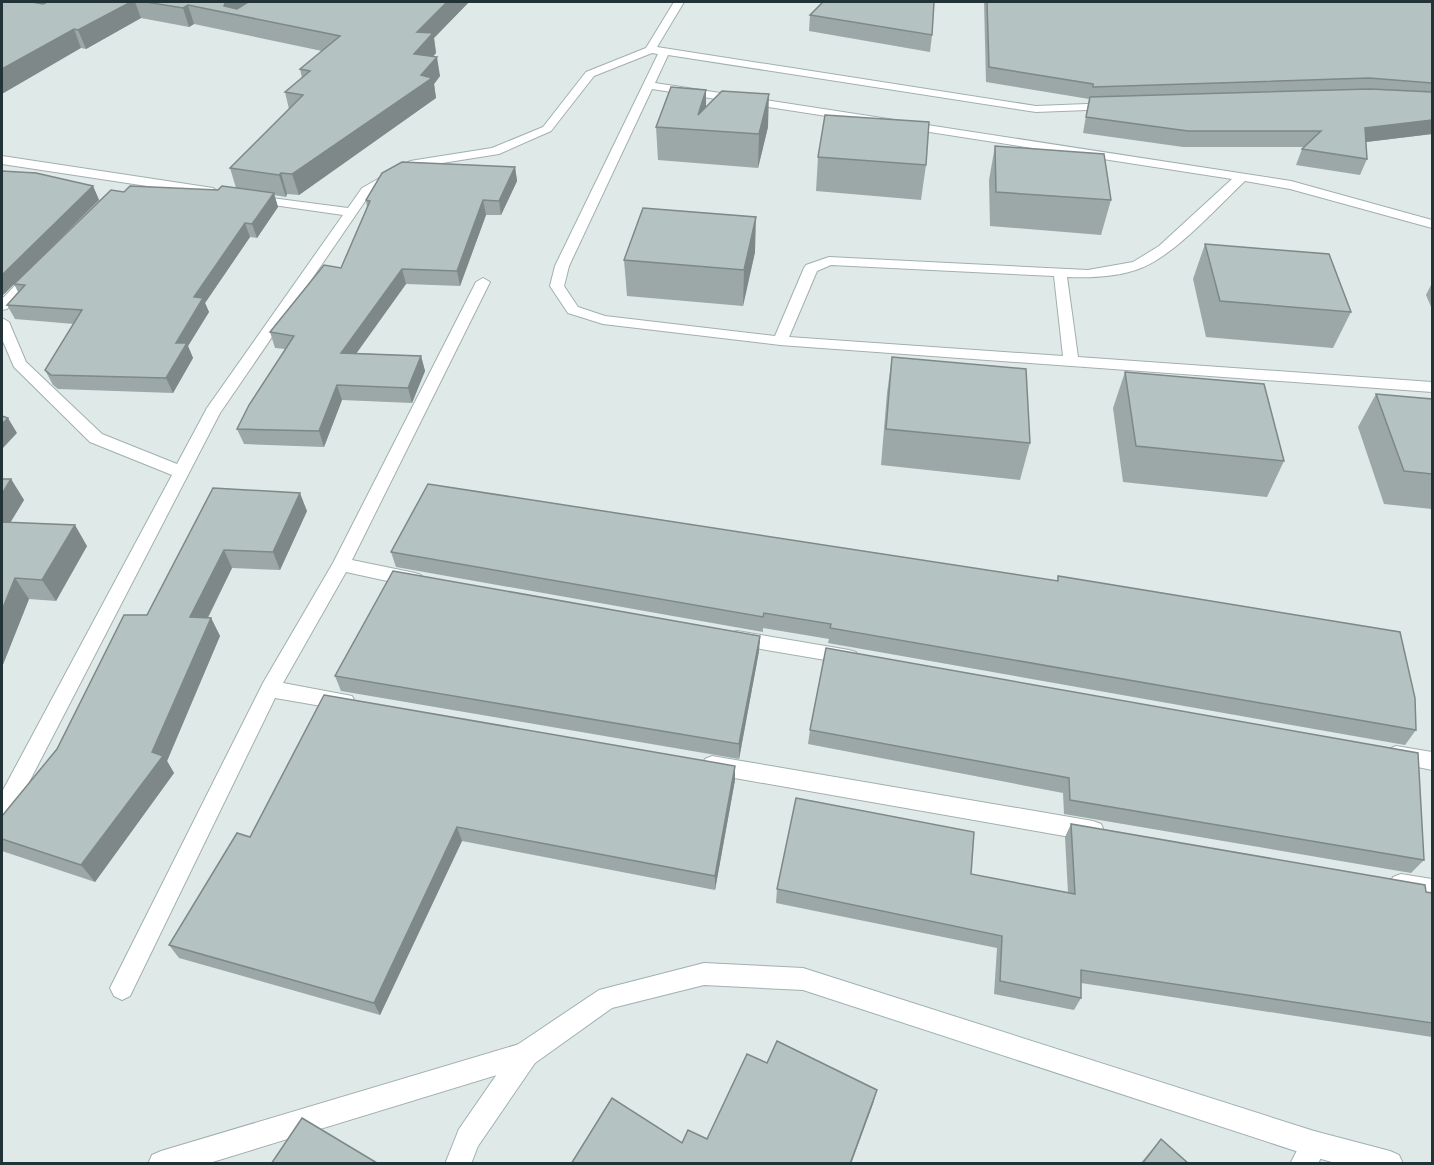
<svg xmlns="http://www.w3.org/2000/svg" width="1434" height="1165" viewBox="0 0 1434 1165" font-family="Karla,sans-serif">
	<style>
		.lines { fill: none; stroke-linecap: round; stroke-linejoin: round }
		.street-casing { stroke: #a2afaf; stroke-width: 2 }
		.secondary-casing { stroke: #9fb1b3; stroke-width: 2 }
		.street { fill: #fff; fill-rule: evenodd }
		.secondary { fill: #fff; fill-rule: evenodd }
		.wall { fill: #9ba8a7 }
		.shaded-wall { fill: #7e8888 }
		.building { fill: #b4c3c2; stroke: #7e8888; stroke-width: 1.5 }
	</style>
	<rect width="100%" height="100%" fill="#dfe9e8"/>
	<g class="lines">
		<defs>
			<g id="street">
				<path d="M 674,2 L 684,2 L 657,47 L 1036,106 L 1113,103 L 1119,106 L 1113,109 L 1036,112 L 668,55 L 655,83 L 1291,181 L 1432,220 L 1432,228 L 1290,189 L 1245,181 C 1217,207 1175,255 1141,268 C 1119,277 1090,278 1067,277 L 1078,357 L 1432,382 L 1432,392 L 780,345 L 603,324 L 568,313 L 550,286 L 555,266 L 658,54 L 652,53 L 594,76 L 551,131 L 499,154 L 417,167 L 370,194 L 220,413 L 10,819 L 2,821 L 2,792 L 172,475 L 90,442 L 14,367 L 2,339 L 2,318 L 9,322 L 26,362 L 102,434 L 177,464 L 207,408 L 343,215 L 252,202 L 248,201 L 246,198 L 248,195 L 348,208 L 362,188 L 410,161 L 492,148 L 543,127 L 586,72 L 646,48 ZM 652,89 L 1232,179 L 1159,246 L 1133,262 L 1088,270 L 829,257 L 806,265 L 804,268 L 775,336 L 605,316 L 578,307 L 564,286 L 569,266 ZM 831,265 L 1054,276 L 1063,356 L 789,337 L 817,271 Z"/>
				<path d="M 2,156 L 213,188 L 219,192 L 213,196 L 2,164 Z"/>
				<path d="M 35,269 L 40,270 L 42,273 L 40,276 L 7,309 L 2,310 L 2,299 L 30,270 Z"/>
				<path d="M 483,278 L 490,282 L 352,560 L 415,573 L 421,575 L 424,580 L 421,585 L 415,587 L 346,572 L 283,683 L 352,696 L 355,702 L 352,708 L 345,710 L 275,698 L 130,996 L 122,1000 L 114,996 L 110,988 L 114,980 L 263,683 L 333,563 L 476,282 Z"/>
				<path d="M 737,631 L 849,650 L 856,652 L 859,657 L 856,662 L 849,664 L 737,645 L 730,643 L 728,638 L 730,633 Z"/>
				<path d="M 1396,746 L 1432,752 L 1432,770 L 1389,761 L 1386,755 L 1389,749 Z"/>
				<path d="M 712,756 L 1093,821 L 1101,824 L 1104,831 L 1101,838 L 1093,841 L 712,774 L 705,771 L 702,765 L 705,759 Z"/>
				<path d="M 1401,874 L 1432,879 L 1432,899 L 1393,891 L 1390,884 L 1393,877 Z"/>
				<path d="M 526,1042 L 535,1045 L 538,1054 L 535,1063 L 526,1066 L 206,1164 L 148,1164 L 152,1155 L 161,1151 Z"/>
				<path d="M 1314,1131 L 1323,1135 L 1327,1144 L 1318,1164 L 1290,1164 L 1305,1135 Z"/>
			</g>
			<path id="secondary" d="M 704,963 L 803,968 L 1314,1131 L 1390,1151 L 1399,1155 L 1403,1164 L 1339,1164 L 1314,1157 L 803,990 L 704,985 L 612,1008 L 535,1063 L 478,1146 L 471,1164 L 445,1164 L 459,1129 L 517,1045 L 599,990 Z"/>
		</defs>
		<use href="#street" class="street-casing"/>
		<use href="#secondary" class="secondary-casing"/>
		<use href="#street" class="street"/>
		<use href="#secondary" class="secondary"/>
	</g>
	<g class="wall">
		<path d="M 47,2 L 469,2 L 434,38 L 436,53 L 433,56 L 440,76 L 434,84 L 436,98 L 299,195 L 287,194 L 286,197 L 274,195 L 278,207 L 257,238 L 250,237 L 205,303 L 209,312 L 188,346 L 193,358 L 173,393 L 58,389 L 53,385 L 45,370 L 74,324 L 15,319 L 7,305 L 18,292 L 14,284 L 2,296 L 2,171 L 93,186 L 99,200 L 37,261 L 124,192 L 218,190 L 236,188 L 230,168 L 289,109 L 285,92 L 302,78 L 300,69 L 322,51 L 194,24 L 189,27 L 141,18 L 86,49 L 81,48 L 43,4 Z"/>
		<path d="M 984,2 L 1432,2 L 1432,134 L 1366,142 L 1367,159 L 1360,175 L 1296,165 L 1302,149 L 1305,147 L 1183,147 L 1083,133 L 1089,99 L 986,82 Z"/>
		<path d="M 810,15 L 932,35 L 930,52 L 809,31 Z"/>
		<path d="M 706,107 L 768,127 L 758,168 L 658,160 L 656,127 Z"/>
		<path d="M 995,146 L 1111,200 L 1101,235 L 990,226 L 989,180 Z"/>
		<path d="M 818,157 L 926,165 L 921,200 L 816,191 Z"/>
		<path d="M 515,167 L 517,181 L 501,215 L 486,215 L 460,286 L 406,284 L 356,353 L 421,356 L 425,371 L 412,403 L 342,400 L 324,447 L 244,444 L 237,429 L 285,349 L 275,348 L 270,332 L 341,268 L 367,208 L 366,200 Z"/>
		<path d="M 1205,244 L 1351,312 L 1333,348 L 1206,337 L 1193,279 Z"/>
		<path d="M 755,252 L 743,306 L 627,296 L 624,260 Z"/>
		<path d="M 1432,283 L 1432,309 L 1426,295 Z"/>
		<path d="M 892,357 L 1030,443 L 1020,480 L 881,465 L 887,393 Z"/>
		<path d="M 1125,372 L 1284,461 L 1267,497 L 1123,482 L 1113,408 Z"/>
		<path d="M 1376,394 L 1432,399 L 1432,509 L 1384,504 L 1358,427 Z"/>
		<path d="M 2,479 L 11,479 L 24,500 L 10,523 L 87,546 L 56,601 L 29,599 L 2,667 Z"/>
		<path d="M 213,488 L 307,511 L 280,570 L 232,568 L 208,618 L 211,618 L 220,636 L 167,761 L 174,773 L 95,882 L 2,851 L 2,816 L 57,749 L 147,615 Z"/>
		<path d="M 391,552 L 1057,581 L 1058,576 L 1416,730 L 1405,745 L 828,643 L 829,639 L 763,628 L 763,632 L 396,567 Z"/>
		<path d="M 760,636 L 759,651 L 739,759 L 341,691 L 335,676 Z"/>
		<path d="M 826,648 L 1424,860 L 1411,873 L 1064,814 L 1063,793 L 808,744 L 810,730 Z"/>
		<path d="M 735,766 L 735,780 L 715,890 L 462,841 L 380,1015 L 179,958 L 169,945 L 250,837 Z"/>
		<path d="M 1071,824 L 1432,893 L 1432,1037 L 1081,983 L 1081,998 L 1074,1010 L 994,994 L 997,948 L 776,903 L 777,889 L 971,874 L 1068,893 L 1065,837 Z"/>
		<path d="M 1161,1139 L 1189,1164 L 1140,1164 Z"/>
	</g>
	<g class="shaded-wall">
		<path d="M 131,2 L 135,2 L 141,18 L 86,49 L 78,30 Z"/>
		<path d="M 228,2 L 264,2 L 241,16 L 224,6 L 225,3 Z"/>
		<path d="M 447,2 L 469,2 L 434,38 L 436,53 L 418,74 L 414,54 L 417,32 Z"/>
		<path d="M 188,5 L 194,24 L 189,27 L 183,8 Z"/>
		<path d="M 74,29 L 81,48 L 2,94 L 2,69 Z"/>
		<path d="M 437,57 L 440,76 L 434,84 L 436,98 L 299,195 L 292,174 L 421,75 Z"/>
		<path d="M 706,90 L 706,123 L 698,115 Z"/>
		<path d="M 769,94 L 768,127 L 758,168 L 759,134 Z"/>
		<path d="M 1432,120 L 1432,134 L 1358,143 L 1365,128 Z"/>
		<path d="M 515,167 L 517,181 L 501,215 L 499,201 Z"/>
		<path d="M 281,173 L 287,194 L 286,197 L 279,175 Z"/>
		<path d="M 93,186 L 99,200 L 2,296 L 2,275 Z"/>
		<path d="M 274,193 L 278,207 L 257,238 L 252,224 Z"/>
		<path d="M 483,200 L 486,215 L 460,286 L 457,271 Z"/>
		<path d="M 756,217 L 755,252 L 743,306 L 744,270 Z"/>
		<path d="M 245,223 L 250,237 L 205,303 L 209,312 L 188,346 L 193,358 L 173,393 L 166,378 L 176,343 L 194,297 Z"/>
		<path d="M 402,269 L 406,284 L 346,368 L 341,353 Z"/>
		<path d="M 421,356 L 425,371 L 412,403 L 408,388 Z"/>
		<path d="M 337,385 L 342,400 L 324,447 L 319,431 Z"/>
		<path d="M 8,418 L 17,433 L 2,449 L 2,424 Z"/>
		<path d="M 11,479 L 24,500 L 2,536 L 2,494 Z"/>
		<path d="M 300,493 L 307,511 L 280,570 L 273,552 Z"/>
		<path d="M 75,525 L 87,546 L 56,601 L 42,580 Z"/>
		<path d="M 224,550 L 232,568 L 199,635 L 190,617 Z"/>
		<path d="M 15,578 L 29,599 L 2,667 L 2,610 Z"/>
		<path d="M 211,618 L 220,636 L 167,761 L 174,773 L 95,882 L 81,865 L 152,752 Z"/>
		<path d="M 760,636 L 759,651 L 739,759 L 739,744 Z"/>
		<path d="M 735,766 L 735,780 L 715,890 L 715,876 Z"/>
		<path d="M 457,827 L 462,841 L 380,1015 L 374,1003 Z"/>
		<path d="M 877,1090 L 873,1104 L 851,1164 L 850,1164 Z"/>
	</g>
	<g class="building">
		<path d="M 2,2 L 32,2 L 43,4 L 47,2 L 131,2 L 78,30 L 74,29 L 2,69 Z"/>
		<path d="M 146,2 L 228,2 L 225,3 L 224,6 L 237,9 L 248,2 L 447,2 L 417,32 L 433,33 L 414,54 L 437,57 L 421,75 L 432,78 L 292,174 L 281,173 L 279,175 L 230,168 L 303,95 L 285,92 L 310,71 L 300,69 L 340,36 L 188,5 L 183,8 Z"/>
		<path d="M 823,2 L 934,2 L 932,35 L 810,15 Z"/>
		<path d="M 987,2 L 1432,2 L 1432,83 L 1369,78 L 1093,87 L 1093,84 L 989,67 Z"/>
		<path d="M 671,87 L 706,90 L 698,115 L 722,91 L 769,94 L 759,134 L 656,127 Z"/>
		<path d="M 1370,89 L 1432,92 L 1432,120 L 1365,128 L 1367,159 L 1302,149 L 1321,131 L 1188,131 L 1086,117 L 1090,97 Z"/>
		<path d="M 825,115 L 929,122 L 926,165 L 818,157 Z"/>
		<path d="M 995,146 L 1104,154 L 1111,200 L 996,192 Z"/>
		<path d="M 402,162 L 515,167 L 499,201 L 483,200 L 457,271 L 402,269 L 341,353 L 421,356 L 408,388 L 337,385 L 319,431 L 237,429 L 249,405 L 294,336 L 270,332 L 324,265 L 341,268 L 370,201 L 366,200 L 382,173 Z"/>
		<path d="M 2,171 L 36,173 L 93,186 L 2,275 Z"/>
		<path d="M 130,186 L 218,190 L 222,186 L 274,193 L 252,224 L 245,223 L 194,297 L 203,298 L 176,343 L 187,343 L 166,378 L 51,375 L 45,370 L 82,310 L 7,305 L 25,285 L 14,284 L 111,190 L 124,192 Z"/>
		<path d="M 643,208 L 756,217 L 744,270 L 624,260 Z"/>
		<path d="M 1205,244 L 1329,254 L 1351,312 L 1220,301 Z"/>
		<path d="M 892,357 L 1026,369 L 1030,443 L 886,429 Z"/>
		<path d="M 1125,372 L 1264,384 L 1284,461 L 1136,446 Z"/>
		<path d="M 1376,394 L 1432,399 L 1432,474 L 1404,471 Z"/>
		<path d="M 2,416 L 8,418 L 2,424 Z"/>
		<path d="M 2,479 L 11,479 L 2,494 Z"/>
		<path d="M 428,484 L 1058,581 L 1058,576 L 1400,632 L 1415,698 L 1416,730 L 830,628 L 831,624 L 764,613 L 763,617 L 391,552 Z"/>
		<path d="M 213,488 L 300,493 L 273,552 L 224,550 L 190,617 L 211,618 L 152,752 L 163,756 L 81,865 L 2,839 L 2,816 L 57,749 L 124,615 L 147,615 Z"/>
		<path d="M 2,522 L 75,525 L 42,580 L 15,578 L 2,610 Z"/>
		<path d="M 393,571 L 760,636 L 739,744 L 335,676 Z"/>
		<path d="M 826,648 L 1418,753 L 1424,860 L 1070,800 L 1069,778 L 810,730 Z"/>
		<path d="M 324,695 L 735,766 L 715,876 L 457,827 L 374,1003 L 169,945 L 237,833 L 250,837 Z"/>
		<path d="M 796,798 L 974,832 L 971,874 L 1075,894 L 1071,824 L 1425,885 L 1426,892 L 1432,893 L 1432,1023 L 1081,970 L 1081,998 L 1000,981 L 1002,936 L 777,889 Z"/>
		<path d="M 777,1041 L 877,1090 L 850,1164 L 571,1164 L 612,1098 L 682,1143 L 688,1130 L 707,1139 L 747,1054 L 767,1063 Z"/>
		<path d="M 302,1118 L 377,1163 L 377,1164 L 271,1164 Z"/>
		<path d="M 1161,1139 L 1189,1164 L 1142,1164 Z"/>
	</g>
	<rect width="1434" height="1165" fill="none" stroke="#213337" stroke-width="6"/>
</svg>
